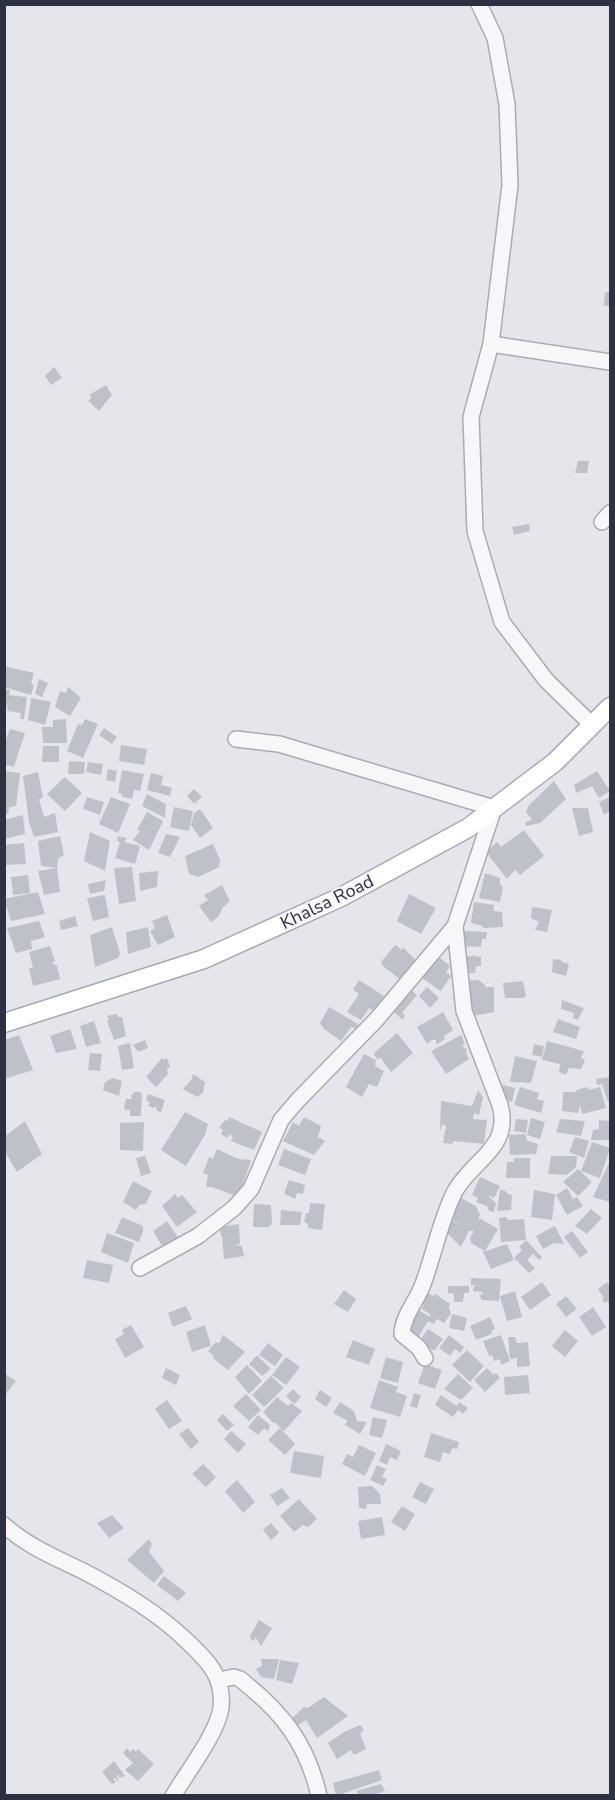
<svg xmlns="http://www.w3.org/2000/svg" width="615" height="1800" viewBox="0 0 615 1800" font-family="'Nunito Sans',sans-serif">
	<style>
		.building { fill: #bfc1ca }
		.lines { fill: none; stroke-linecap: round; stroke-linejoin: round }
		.minor-casing { stroke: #a9acb5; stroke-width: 18 }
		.major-casing { stroke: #a5a9b5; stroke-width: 21 }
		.minor { stroke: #f7f7f9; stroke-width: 15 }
		.major { stroke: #fff; stroke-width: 18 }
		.labels { text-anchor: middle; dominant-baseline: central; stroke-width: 4.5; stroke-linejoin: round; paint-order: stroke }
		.street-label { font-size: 18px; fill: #2d3242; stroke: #f4f5f8 }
	</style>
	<rect width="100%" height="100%" fill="#e4e6eb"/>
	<g class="building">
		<path d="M 605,292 L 610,292 L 610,306 L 604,306 Z"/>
		<path d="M 54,367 L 62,378 L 51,385 L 45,376 Z"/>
		<path d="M 106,385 L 112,395 L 99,411 L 88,401 L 92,398 L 89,395 Z"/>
		<path d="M 578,461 L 589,461 L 587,473 L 575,473 Z"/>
		<path d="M 529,524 L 530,531 L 514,535 L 512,527 Z"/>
		<path d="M 4,666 L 34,673 L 31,684 L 34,685 L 31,695 L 4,687 Z"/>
		<path d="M 39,679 L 48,683 L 42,697 L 35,694 Z"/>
		<path d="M 68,687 L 81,698 L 70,716 L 55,707 L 60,691 L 66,693 Z"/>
		<path d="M 4,689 L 10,690 L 9,695 L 27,697 L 24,719 L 20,719 L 21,713 L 7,711 L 9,701 L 4,715 Z"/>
		<path d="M 31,698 L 51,702 L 45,725 L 28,720 Z"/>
		<path d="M 66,719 L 67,743 L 43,743 L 42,727 L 53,727 L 53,720 Z"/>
		<path d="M 85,719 L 98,724 L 83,758 L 67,751 L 78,724 L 82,725 Z"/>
		<path d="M 104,728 L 117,737 L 112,744 L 99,735 Z"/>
		<path d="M 10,729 L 25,733 L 14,767 L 4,764 L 4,745 Z"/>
		<path d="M 121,745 L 147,749 L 144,765 L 119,761 Z"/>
		<path d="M 43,746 L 59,746 L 59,762 L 42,762 Z"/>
		<path d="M 69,761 L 85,762 L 84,774 L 68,774 Z"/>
		<path d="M 88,762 L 103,764 L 101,775 L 86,772 Z"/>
		<path d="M 108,769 L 117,771 L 115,782 L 106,780 Z"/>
		<path d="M 122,770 L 144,774 L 140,791 L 134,790 L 132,799 L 122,797 L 122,794 L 118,793 Z"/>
		<path d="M 4,771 L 20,773 L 16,806 L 9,807 L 8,814 L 4,815 Z"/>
		<path d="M 597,771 L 610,791 L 599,798 L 592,786 L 576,793 L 574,785 Z"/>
		<path d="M 38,772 L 43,798 L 39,799 L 44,817 L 55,813 L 58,832 L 34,837 L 29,822 L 23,776 Z"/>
		<path d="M 151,773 L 163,776 L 161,785 L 172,788 L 170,796 L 147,790 Z"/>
		<path d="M 65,777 L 82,793 L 65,811 L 47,794 Z"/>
		<path d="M 554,781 L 566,799 L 540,823 L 526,826 L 525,823 L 532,819 L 526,812 L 529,805 Z"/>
		<path d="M 194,789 L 202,797 L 194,804 L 187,796 Z"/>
		<path d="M 147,794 L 166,804 L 165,818 L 142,806 Z"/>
		<path d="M 87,797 L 104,802 L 100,815 L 83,809 Z"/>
		<path d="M 111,797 L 130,804 L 118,833 L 99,824 Z"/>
		<path d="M 610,797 L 610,811 L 604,815 L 599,802 Z"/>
		<path d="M 174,807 L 193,811 L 189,831 L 170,827 Z"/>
		<path d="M 572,808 L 588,808 L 593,832 L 579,836 Z"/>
		<path d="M 200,809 L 213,828 L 200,838 L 191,825 L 194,813 Z"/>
		<path d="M 147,812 L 163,821 L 149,850 L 133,840 L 140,831 L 137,830 Z"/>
		<path d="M 23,815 L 25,834 L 4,839 L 4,820 Z"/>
		<path d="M 524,830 L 544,856 L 520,875 L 515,870 L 507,879 L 486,852 L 497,842 L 501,847 Z"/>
		<path d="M 90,832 L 110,841 L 105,871 L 84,861 Z"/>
		<path d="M 166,834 L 180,837 L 170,857 L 158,853 Z"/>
		<path d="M 60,836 L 64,855 L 58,858 L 57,868 L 41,866 L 38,841 Z"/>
		<path d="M 118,836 L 127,838 L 124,842 L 140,846 L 135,864 L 115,858 L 120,842 L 117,841 Z"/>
		<path d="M 24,843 L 26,864 L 4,865 L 4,845 Z"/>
		<path d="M 213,844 L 220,860 L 219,867 L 198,877 L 189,874 L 185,856 Z"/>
		<path d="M 132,867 L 136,901 L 119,904 L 114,868 Z"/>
		<path d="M 57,868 L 60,892 L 44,895 L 38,871 Z"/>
		<path d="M 158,871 L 157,887 L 140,891 L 139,873 Z"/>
		<path d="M 485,873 L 500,878 L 500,884 L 503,888 L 500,902 L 479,898 Z"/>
		<path d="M 28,875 L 30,893 L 13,895 L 11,877 Z"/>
		<path d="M 106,880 L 104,891 L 90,894 L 88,884 Z"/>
		<path d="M 222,885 L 230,901 L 223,907 L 218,917 L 211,922 L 199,906 L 208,900 L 204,895 Z"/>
		<path d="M 38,892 L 45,914 L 11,921 L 4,899 Z"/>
		<path d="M 409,894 L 436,908 L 421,934 L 397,921 Z"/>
		<path d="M 105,895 L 109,917 L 93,921 L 87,898 Z"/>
		<path d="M 474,902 L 494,905 L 494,911 L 502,912 L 503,927 L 483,928 L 483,926 L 471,923 Z"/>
		<path d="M 532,907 L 552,910 L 547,932 L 535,930 L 539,922 L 531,918 Z"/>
		<path d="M 167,915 L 175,937 L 158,945 L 150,931 L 155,928 L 152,921 Z"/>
		<path d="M 75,916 L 78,926 L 61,930 L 59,921 Z"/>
		<path d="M 39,921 L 45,937 L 31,941 L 32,949 L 16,953 L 7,928 Z"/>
		<path d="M 112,927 L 120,953 L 118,958 L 95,967 L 90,935 Z"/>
		<path d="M 148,927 L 151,947 L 128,954 L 126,932 Z"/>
		<path d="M 461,931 L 487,932 L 486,939 L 482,939 L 481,947 L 460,946 Z"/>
		<path d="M 395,945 L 402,950 L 403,947 L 418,963 L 402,981 L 383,966 L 381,962 Z"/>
		<path d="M 50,946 L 55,961 L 52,963 L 57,966 L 60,979 L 33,986 L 29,968 L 33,968 L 29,952 Z"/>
		<path d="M 474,956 L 481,957 L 481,966 L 476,966 L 475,973 L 466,973 L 465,957 Z"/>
		<path d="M 440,958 L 450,966 L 446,972 L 451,976 L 441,991 L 422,978 L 433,962 L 436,963 Z"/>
		<path d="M 553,959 L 561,960 L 562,962 L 569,964 L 566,976 L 552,972 Z"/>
		<path d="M 359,980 L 384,996 L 375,1011 L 369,1008 L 361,1020 L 347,1012 L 359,994 L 353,990 Z"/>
		<path d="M 478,980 L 485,985 L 485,987 L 494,987 L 494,1012 L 472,1016 L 468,994 L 471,994 L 471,989 L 466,988 L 466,981 Z"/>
		<path d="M 523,981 L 526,996 L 523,998 L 505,998 L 503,983 Z"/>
		<path d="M 427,987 L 439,998 L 430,1008 L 419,996 Z"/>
		<path d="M 410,989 L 417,995 L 402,1013 L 405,1015 L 403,1020 L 389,1008 Z"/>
		<path d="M 562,1000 L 584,1008 L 578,1020 L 573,1018 L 574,1013 L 561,1009 Z"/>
		<path d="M 329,1007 L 358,1024 L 357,1029 L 351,1027 L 341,1041 L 324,1029 L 320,1023 Z"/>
		<path d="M 443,1012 L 453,1030 L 444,1036 L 445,1039 L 436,1045 L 436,1040 L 432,1040 L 427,1044 L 417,1027 Z"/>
		<path d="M 117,1014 L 118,1017 L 122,1017 L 126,1036 L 114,1040 L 107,1021 L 109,1020 L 107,1016 Z"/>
		<path d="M 558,1019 L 580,1027 L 576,1039 L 553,1032 Z"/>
		<path d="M 94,1021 L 101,1043 L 86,1047 L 80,1026 Z"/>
		<path d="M 70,1029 L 77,1049 L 56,1053 L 50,1036 Z"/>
		<path d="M 397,1033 L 413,1053 L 391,1072 L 380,1057 L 378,1060 L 374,1055 L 375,1052 Z"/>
		<path d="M 19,1035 L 33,1070 L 4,1079 L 4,1040 Z"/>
		<path d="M 461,1035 L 465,1044 L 462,1046 L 467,1050 L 466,1053 L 469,1059 L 446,1074 L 431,1051 Z"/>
		<path d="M 145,1040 L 148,1048 L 138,1052 L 133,1045 Z"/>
		<path d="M 547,1041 L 584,1051 L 581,1058 L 585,1060 L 581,1069 L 569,1068 L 566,1075 L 559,1072 L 560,1064 L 542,1060 Z"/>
		<path d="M 130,1043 L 134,1068 L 122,1070 L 118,1046 Z"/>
		<path d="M 534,1044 L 544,1046 L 542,1057 L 532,1055 Z"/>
		<path d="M 90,1053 L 102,1054 L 100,1071 L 88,1070 Z"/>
		<path d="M 364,1054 L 376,1060 L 375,1066 L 384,1071 L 377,1087 L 369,1084 L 362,1097 L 346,1087 Z"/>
		<path d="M 515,1056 L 537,1061 L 531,1083 L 510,1082 Z"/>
		<path d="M 162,1058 L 164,1060 L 167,1058 L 170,1067 L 167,1069 L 168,1074 L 156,1087 L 146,1077 Z"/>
		<path d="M 193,1074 L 205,1082 L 203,1093 L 197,1097 L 183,1089 L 192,1079 Z"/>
		<path d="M 610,1077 L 610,1101 L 608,1102 L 602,1084 L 597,1085 L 596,1079 Z"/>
		<path d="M 113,1078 L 122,1081 L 119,1096 L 103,1090 L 105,1082 Z"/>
		<path d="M 503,1085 L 515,1088 L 512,1102 L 500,1099 Z"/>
		<path d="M 520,1087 L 539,1093 L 537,1099 L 544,1101 L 541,1113 L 514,1105 Z"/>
		<path d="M 588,1087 L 589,1090 L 600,1087 L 606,1108 L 582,1114 L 580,1105 L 578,1113 L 562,1111 L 563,1092 L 577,1092 L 576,1090 Z"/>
		<path d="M 478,1090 L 483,1097 L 479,1115 L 474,1113 L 473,1119 L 487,1120 L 484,1144 L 453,1141 L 453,1144 L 443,1143 L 446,1126 L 443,1124 L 440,1131 L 441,1101 L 472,1106 Z"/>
		<path d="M 134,1092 L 140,1092 L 142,1094 L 141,1116 L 130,1116 L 130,1110 L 125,1110 L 124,1107 L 126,1099 L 132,1099 L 131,1096 Z"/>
		<path d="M 148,1094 L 165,1100 L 161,1112 L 157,1111 L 156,1106 L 153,1108 L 148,1106 L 150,1103 L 146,1100 Z"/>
		<path d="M 185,1112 L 208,1124 L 205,1135 L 186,1166 L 161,1150 Z"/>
		<path d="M 229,1117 L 262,1132 L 254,1150 L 231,1141 L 233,1138 L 230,1134 L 227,1138 L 221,1134 L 223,1130 L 219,1128 L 225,1120 L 228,1121 Z"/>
		<path d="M 304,1117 L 321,1126 L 318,1137 L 325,1141 L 314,1155 L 283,1141 L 293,1122 L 299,1126 Z"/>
		<path d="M 531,1118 L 545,1122 L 540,1139 L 527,1135 Z"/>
		<path d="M 516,1119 L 528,1120 L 526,1133 L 514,1131 Z"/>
		<path d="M 560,1119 L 585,1121 L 581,1136 L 556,1132 Z"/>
		<path d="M 599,1120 L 610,1121 L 610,1140 L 591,1140 L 593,1130 L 599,1129 Z"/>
		<path d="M 25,1121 L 42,1154 L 17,1172 L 4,1150 L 4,1137 Z"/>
		<path d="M 144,1122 L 143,1151 L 120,1150 L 120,1123 Z"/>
		<path d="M 526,1134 L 527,1141 L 538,1144 L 536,1154 L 510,1155 L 509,1135 Z"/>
		<path d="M 575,1137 L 589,1141 L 584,1158 L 569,1152 Z"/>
		<path d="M 592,1142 L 610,1148 L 600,1178 L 581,1171 Z"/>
		<path d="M 217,1149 L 238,1159 L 251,1160 L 241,1191 L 236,1196 L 212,1187 L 206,1187 L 208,1175 L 203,1173 L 209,1157 L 213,1159 Z"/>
		<path d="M 284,1149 L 311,1159 L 305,1175 L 278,1165 Z"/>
		<path d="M 145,1156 L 151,1173 L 141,1176 L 136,1158 Z"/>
		<path d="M 551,1156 L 577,1156 L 576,1167 L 567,1175 L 548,1174 Z"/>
		<path d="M 514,1158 L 530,1158 L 530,1178 L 506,1178 L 507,1162 L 514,1162 Z"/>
		<path d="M 610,1161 L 610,1202 L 593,1197 Z"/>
		<path d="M 578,1169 L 592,1182 L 578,1196 L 563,1182 Z"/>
		<path d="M 480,1177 L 500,1186 L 494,1198 L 487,1195 L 496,1203 L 494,1212 L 489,1211 L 487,1206 L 476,1202 L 478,1198 L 472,1195 Z"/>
		<path d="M 289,1180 L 305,1185 L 303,1194 L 297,1193 L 295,1199 L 284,1194 Z"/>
		<path d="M 133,1181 L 152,1191 L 146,1204 L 139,1205 L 136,1210 L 123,1202 Z"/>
		<path d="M 567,1188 L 573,1199 L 577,1197 L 583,1206 L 567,1215 L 556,1195 Z"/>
		<path d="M 500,1190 L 504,1190 L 508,1194 L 512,1195 L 511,1210 L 497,1211 Z"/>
		<path d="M 534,1190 L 555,1194 L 552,1220 L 531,1217 Z"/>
		<path d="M 175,1194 L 178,1198 L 182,1195 L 197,1212 L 177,1227 L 162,1206 Z"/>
		<path d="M 459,1197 L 476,1206 L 480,1215 L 478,1219 L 481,1219 L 498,1229 L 485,1251 L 471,1243 L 470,1238 L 474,1231 L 469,1231 L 461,1247 L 449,1235 L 443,1232 L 448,1219 L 461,1225 L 449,1218 Z"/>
		<path d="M 310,1203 L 325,1204 L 322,1230 L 308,1228 L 308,1224 L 304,1222 L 306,1213 L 309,1213 Z"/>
		<path d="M 254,1204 L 271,1205 L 272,1223 L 269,1227 L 253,1227 Z"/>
		<path d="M 591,1209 L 602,1218 L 587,1234 L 575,1226 Z"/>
		<path d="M 281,1210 L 302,1212 L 300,1225 L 280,1225 Z"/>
		<path d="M 122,1217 L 143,1226 L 143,1232 L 139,1242 L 115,1233 Z"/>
		<path d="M 506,1217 L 508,1220 L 524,1219 L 526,1240 L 501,1242 L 499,1218 Z"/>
		<path d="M 167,1221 L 179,1239 L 165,1251 L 153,1231 Z"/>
		<path d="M 239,1224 L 240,1244 L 235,1245 L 242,1246 L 244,1256 L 224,1259 L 222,1236 L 235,1233 L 221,1236 L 220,1227 Z"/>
		<path d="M 555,1226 L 564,1244 L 554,1243 L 543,1249 L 536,1236 Z"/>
		<path d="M 572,1231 L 588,1252 L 580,1258 L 564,1237 Z"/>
		<path d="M 107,1233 L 134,1243 L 128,1263 L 101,1252 Z"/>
		<path d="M 526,1240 L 542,1257 L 539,1260 L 533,1254 L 527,1260 L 535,1268 L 529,1273 L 514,1258 L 522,1250 L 519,1247 Z"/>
		<path d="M 507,1244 L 514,1260 L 491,1269 L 483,1252 Z"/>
		<path d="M 87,1260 L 113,1265 L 109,1283 L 83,1278 Z"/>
		<path d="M 471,1278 L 501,1279 L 499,1301 L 482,1300 L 479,1295 L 483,1294 L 482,1292 L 473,1291 L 474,1286 L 477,1285 L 471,1285 Z"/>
		<path d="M 542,1282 L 551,1295 L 530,1310 L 521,1297 Z"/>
		<path d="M 607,1282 L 610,1287 L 610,1305 L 607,1301 L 605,1303 L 602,1300 L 604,1298 L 598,1289 Z"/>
		<path d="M 448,1286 L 469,1286 L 469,1293 L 464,1293 L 463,1302 L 454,1302 L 454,1294 L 448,1293 Z"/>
		<path d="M 344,1290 L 356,1299 L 348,1312 L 334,1304 Z"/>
		<path d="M 515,1291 L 522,1317 L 507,1321 L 500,1296 Z"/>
		<path d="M 427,1293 L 434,1296 L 435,1294 L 450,1304 L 449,1308 L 451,1314 L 444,1323 L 437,1319 L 434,1324 L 428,1321 L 417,1339 L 405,1333 L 415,1308 L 430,1317 L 431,1315 L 422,1309 Z"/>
		<path d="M 566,1296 L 577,1309 L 566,1317 L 556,1304 Z"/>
		<path d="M 186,1306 L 192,1319 L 173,1327 L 168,1313 Z"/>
		<path d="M 593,1307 L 606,1327 L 592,1336 L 579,1317 Z"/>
		<path d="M 452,1314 L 467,1318 L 464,1331 L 449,1328 Z"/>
		<path d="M 490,1317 L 495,1329 L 491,1331 L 492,1334 L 476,1340 L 470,1326 Z"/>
		<path d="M 131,1325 L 144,1347 L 125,1358 L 115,1339 L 124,1334 L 122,1330 Z"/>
		<path d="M 205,1325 L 211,1346 L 192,1352 L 186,1332 Z"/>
		<path d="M 428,1329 L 443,1339 L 434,1351 L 420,1340 Z"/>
		<path d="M 565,1330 L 578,1341 L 565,1357 L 552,1346 Z"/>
		<path d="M 223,1335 L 245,1352 L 228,1370 L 213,1358 L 214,1356 L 208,1351 L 216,1342 L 219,1343 Z"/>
		<path d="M 449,1335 L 464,1347 L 460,1353 L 455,1349 L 450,1356 L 439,1348 Z"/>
		<path d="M 501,1335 L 510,1361 L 501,1365 L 500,1359 L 494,1361 L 492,1355 L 489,1356 L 483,1341 Z"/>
		<path d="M 508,1337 L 515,1337 L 517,1343 L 528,1342 L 530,1366 L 517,1367 L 517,1358 L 510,1359 Z"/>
		<path d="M 353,1340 L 375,1349 L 369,1365 L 346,1357 Z"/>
		<path d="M 268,1343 L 283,1355 L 275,1366 L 259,1355 Z"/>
		<path d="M 467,1350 L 484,1366 L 470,1382 L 452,1365 Z"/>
		<path d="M 257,1355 L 271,1369 L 262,1376 L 249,1364 Z"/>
		<path d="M 286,1357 L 300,1367 L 286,1385 L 272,1375 Z"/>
		<path d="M 386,1357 L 403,1362 L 398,1383 L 380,1378 Z"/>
		<path d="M 425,1364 L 442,1370 L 435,1389 L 418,1383 Z"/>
		<path d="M 247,1365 L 262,1381 L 249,1394 L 235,1377 Z"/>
		<path d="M 166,1368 L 180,1375 L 176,1385 L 162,1378 Z"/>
		<path d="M 487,1368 L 494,1375 L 496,1373 L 500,1378 L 485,1392 L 474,1380 Z"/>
		<path d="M 4,1373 L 16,1381 L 4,1396 Z"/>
		<path d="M 458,1374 L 473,1388 L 461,1400 L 444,1389 Z"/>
		<path d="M 528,1375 L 530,1393 L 505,1395 L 504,1377 Z"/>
		<path d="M 271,1376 L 284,1388 L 264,1407 L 252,1395 Z"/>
		<path d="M 379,1380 L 398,1387 L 396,1392 L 407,1396 L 400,1417 L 370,1408 Z"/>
		<path d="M 293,1389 L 301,1397 L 294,1404 L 286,1396 Z"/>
		<path d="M 320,1390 L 332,1398 L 326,1407 L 315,1399 Z"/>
		<path d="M 414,1393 L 421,1395 L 417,1408 L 410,1406 Z"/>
		<path d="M 246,1394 L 261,1410 L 249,1421 L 233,1406 Z"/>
		<path d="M 441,1395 L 457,1406 L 459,1402 L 468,1408 L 463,1414 L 458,1410 L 453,1417 L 435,1405 Z"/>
		<path d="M 277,1397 L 288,1406 L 291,1403 L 302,1411 L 284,1431 L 274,1422 L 273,1423 L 263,1412 Z"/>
		<path d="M 167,1400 L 182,1421 L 169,1429 L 155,1409 Z"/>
		<path d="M 340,1402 L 354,1411 L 357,1421 L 367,1422 L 360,1434 L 345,1425 L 348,1421 L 333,1413 Z"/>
		<path d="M 223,1414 L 234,1425 L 227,1431 L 217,1420 Z"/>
		<path d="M 258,1415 L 270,1425 L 268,1431 L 264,1428 L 258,1435 L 248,1427 Z"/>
		<path d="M 373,1417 L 387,1420 L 382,1438 L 369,1435 Z"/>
		<path d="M 188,1428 L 199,1442 L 191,1449 L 179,1434 Z"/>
		<path d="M 280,1428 L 295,1444 L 285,1455 L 268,1440 Z"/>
		<path d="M 231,1431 L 246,1444 L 238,1453 L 224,1439 Z"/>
		<path d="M 431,1433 L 459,1442 L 457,1449 L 452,1448 L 450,1454 L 443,1452 L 440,1462 L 424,1457 Z"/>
		<path d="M 386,1444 L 401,1451 L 397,1460 L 390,1457 L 387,1465 L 379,1461 Z"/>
		<path d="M 359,1445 L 376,1453 L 365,1476 L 342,1464 L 347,1454 L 353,1457 Z"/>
		<path d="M 294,1451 L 324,1456 L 321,1478 L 290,1473 Z"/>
		<path d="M 203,1464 L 216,1477 L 206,1487 L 192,1474 Z"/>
		<path d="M 377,1465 L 386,1469 L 382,1477 L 387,1479 L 383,1486 L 370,1480 Z"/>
		<path d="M 237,1480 L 255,1502 L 243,1513 L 225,1491 Z"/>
		<path d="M 420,1482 L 434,1489 L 426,1504 L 412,1497 Z"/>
		<path d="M 372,1486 L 380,1494 L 381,1504 L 367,1504 L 366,1509 L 359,1508 L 358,1487 Z"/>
		<path d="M 282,1488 L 290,1498 L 277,1506 L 270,1495 Z"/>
		<path d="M 299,1499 L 317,1519 L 308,1527 L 303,1525 L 294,1532 L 280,1516 Z"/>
		<path d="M 402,1506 L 415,1514 L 405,1531 L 391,1522 Z"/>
		<path d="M 112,1515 L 124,1528 L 109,1538 L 97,1523 Z"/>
		<path d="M 382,1517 L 385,1535 L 361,1539 L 358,1521 Z"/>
		<path d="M 271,1523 L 279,1533 L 271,1540 L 263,1530 Z"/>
		<path d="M 149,1539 L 152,1544 L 149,1552 L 164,1571 L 154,1583 L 127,1560 Z"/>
		<path d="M 164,1576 L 186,1593 L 178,1601 L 157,1585 Z"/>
		<path d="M 259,1620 L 272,1628 L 261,1646 L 256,1638 L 252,1641 L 250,1636 Z"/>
		<path d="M 261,1659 L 279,1659 L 274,1679 L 261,1677 L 256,1669 L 262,1666 Z"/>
		<path d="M 280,1660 L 299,1663 L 292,1684 L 276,1680 Z"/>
		<path d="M 324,1697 L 348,1716 L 317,1738 L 306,1720 L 298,1725 L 292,1718 L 304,1707 L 308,1708 Z"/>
		<path d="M 360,1725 L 364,1730 L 360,1734 L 366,1749 L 354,1755 L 351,1750 L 337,1759 L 328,1743 L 344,1732 Z"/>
		<path d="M 127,1748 L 130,1752 L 133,1749 L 136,1752 L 138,1749 L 154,1764 L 138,1781 L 125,1770 L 133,1763 L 123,1753 Z"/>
		<path d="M 114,1761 L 125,1776 L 120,1778 L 118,1774 L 117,1776 L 119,1782 L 115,1778 L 113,1779 L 116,1782 L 112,1784 L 102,1772 Z"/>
		<path d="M 379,1770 L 382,1780 L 336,1796 L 333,1783 Z"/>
		<path d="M 381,1784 L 385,1790 L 381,1793 L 360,1796 L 356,1791 Z"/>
	</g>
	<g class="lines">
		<defs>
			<g id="minor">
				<path d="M 479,4 L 495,38 L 507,104 L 510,185 L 491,344 L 471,417 L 475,531 L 502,622 L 546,680 L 592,725"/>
				<path d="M 491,344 L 610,362"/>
				<path d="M 602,522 L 610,513"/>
				<path d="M 236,739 L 279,744 L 494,808 L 455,926 L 464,1011 L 500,1105 C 512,1149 471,1160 454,1193 C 440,1222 434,1254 423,1284 C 417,1301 403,1315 402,1334 L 419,1348 L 425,1358"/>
				<path d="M 140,1268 L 198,1236 L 234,1208 L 251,1189 L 281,1120 L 298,1100 L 376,1020 L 455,926"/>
				<path d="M 4,1525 C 27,1546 56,1558 83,1571 C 121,1591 157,1612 188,1642 C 209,1662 224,1677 221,1708 C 217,1734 187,1772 173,1796"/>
				<path d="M 219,1680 L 234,1677 L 240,1679 C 282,1712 307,1743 319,1796"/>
			</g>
			<path id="major" d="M 4,1023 L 204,959 L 341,897 L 468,828 L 555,762 L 610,707"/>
		</defs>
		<use href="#minor" class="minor-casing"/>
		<use href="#major" class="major-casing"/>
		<use href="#minor" class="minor"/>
		<use href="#major" class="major"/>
	</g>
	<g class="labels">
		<g class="street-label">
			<text transform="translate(327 902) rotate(-26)">Khalsa Road</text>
		</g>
	</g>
	<rect width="615" height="1800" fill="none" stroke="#2d3242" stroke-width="12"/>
</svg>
